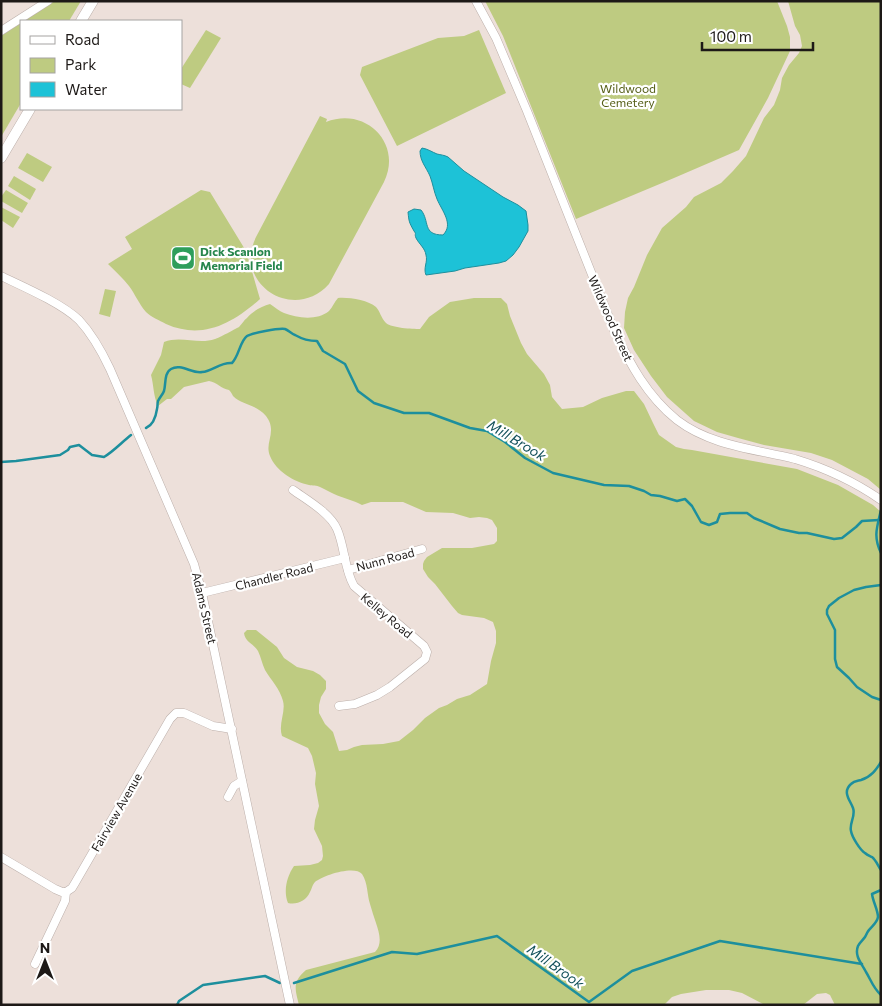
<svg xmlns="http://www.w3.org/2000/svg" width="882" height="1006" viewBox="0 0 882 1006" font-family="Commissioner,sans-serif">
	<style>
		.green { fill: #becb81 }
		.water { fill: #1dc2d7; stroke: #1d8f9d }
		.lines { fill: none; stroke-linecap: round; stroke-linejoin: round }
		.stream { stroke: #1d8f9d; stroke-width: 2.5 }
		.minor-casing { stroke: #bcafaa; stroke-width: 9 }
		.major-casing { stroke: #bcafaa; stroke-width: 11 }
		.minor { stroke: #fff; stroke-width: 8 }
		.major { stroke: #fff; stroke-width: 10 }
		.labels { text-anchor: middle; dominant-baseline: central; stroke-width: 4.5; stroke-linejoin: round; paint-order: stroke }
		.park-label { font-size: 12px; fill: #545d16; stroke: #fff }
		.leisure-label { font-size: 12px; font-weight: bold; fill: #27864d; stroke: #fff; text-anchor: start }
		.street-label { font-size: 12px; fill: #1d1917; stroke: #fff }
		.water-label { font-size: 14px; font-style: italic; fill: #12505a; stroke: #fff }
	</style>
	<rect width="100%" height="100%" fill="#ede0da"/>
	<g class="green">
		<path d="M 55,1 L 81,1 L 69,21 L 24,21 Z"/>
		<path d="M 485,1 L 777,1 L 787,26 L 790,37 L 790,51 L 768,98 L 739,150 L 674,178 L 576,219 L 503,36 Z"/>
		<path d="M 788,1 L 881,1 L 881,490 L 868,479 L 832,460 L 811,453 L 764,445 L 738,438 L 717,432 L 694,421 L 667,397 L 651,376 L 634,350 L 624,328 L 625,312 L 628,298 L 634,287 L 647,255 L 662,228 L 686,207 L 694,197 L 721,183 L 733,171 L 746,156 L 764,118 L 774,105 L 780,90 L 782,78 L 789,65 L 799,53 L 802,46 L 800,35 L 795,26 Z"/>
		<path d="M 21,23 L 21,103 L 1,137 L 1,36 Z"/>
		<path d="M 206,30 L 221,38 L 190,88 L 181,84 L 181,69 Z"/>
		<path d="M 479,30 L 506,93 L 397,146 L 360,75 L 362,67 L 438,38 L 464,36 Z"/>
		<path d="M 320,116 L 327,119 L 326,122 C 365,106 403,143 384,182 L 329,284 C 294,323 233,284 256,237 Z"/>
		<path d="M 27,153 L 52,167 L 43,182 L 18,168 Z"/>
		<path d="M 14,176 L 36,189 L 30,200 L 8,186 Z"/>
		<path d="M 6,190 L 28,203 L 22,213 L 1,201 L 1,197 Z"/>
		<path d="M 201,190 L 210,192 L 246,251 L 260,299 C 232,324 202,340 166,324 C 159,320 151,317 146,312 C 139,304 135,294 129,286 C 123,278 115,271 108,264 L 132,249 L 125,237 Z"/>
		<path d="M 1,207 L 20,217 L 13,228 L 1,220 Z"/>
		<path d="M 105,289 L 116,291 L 110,317 L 99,314 Z"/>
		<path d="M 338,298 C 348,297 368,300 376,307 C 380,311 381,318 386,323 C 392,328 412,329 420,329 L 429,317 L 450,302 L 474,298 L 501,298 L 507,304 L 510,316 L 521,343 L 527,354 L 544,374 L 550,385 L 552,397 L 562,409 L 583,407 L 602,398 L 626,391 L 634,391 L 644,404 L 653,423 L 659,435 L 676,447 L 684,449 L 692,450 L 797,469 L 838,485 L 873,505 L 881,512 L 881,1005 L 835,1005 L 830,995 L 826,993 L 817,994 L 803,1005 L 765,1005 L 742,993 L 729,990 L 706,990 L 681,994 L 672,997 L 664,1005 L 299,1005 C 295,989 292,982 306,970 L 375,952 C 383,944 379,932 376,923 C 374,917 372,911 370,904 C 367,895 368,883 362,874 C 355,865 323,875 315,882 C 312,885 312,889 310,892 C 306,901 297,905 288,903 C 283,891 287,876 294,866 L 310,865 L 318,863 L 322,860 L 323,856 L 322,846 L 314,829 L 315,820 L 319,806 L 315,784 L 316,773 L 312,756 L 308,748 L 282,736 C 278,724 286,712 283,701 C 280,689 271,680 265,670 C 262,664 261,657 258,651 C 254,644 245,642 244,633 L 247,630 L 256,630 L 277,647 L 284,658 L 297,667 L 313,671 L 320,675 L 326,681 L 326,689 L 321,697 L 319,705 L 319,713 L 325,724 L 333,732 L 339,751 L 347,750 L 354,747 L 362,745 L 383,744 L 399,741 L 413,730 L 425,718 L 439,708 L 447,705 L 457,699 L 470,695 L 487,684 L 491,661 L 496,643 L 496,631 L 493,622 L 484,618 L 462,615 L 458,613 L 452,606 L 435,584 L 428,577 L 423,569 L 423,564 L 424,561 L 427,557 L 442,548 L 472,548 L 494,544 L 497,541 L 497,528 L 492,520 L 487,518 L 479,517 L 470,518 L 453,513 L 426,512 L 403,502 L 371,502 L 362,505 C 353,500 343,498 334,494 C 329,492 325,489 320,487 C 317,485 312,486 309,485 C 294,482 276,471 270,456 C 264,442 278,432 266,416 C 256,404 242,405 233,396 C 232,394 231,392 229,390 C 221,389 217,382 209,381 L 184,387 L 171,399 L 167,399 L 158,406 C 153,395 154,386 151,375 L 161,355 L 164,342 C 181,335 198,345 215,339 C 219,338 235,329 239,327 C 242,324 244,320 247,318 C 253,311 262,306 270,304 C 275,307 279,311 284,313 C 297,318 317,321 329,311 C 333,307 334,302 338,298 Z"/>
	</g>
	<path class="water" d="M 422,148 C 428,149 432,152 437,154 C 441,155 444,155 448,157 L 464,171 L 503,197 L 518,205 L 526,211 L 528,225 L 528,231 L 519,247 L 513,255 L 506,261 L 499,263 L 465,268 L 455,271 L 426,275 C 423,268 428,262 426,255 C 425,248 419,244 416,238 C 414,233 417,235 414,231 C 409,222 409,222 408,212 L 414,209 L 421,210 C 430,221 422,235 443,235 C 454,224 442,211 437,199 C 434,192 433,184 430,176 C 426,167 420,161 420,151 Z"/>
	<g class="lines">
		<g class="stream">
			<path d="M 146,428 C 153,425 156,416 157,409 C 158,405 157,405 158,401 C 160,397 163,394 164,391 C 166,384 164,373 171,369 C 181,363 192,374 202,372 C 213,371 220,362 232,363 C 239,356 240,341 247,336 C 252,333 278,328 285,329 C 288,330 292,334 295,335 C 302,339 309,341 317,341 L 323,351 L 345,364 L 358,391 L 374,403 L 404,413 L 429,413 L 470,428 L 487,431 L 505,442 L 525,458 L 553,473 L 604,485 L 629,486 L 644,491 L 651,495 L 660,496 L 677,501 L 685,499 L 692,506 L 701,522 L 709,525 L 717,522 L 720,514 L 730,513 L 747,513 L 754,518 L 780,529 L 799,533 L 807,533 L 834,539 L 842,538 L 856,527 L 862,521 L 879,520"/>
			<path d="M 1,462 L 16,461 L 60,455 L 68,450 L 70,447 L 79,445 L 92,455 L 104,457 C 114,451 122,442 131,435"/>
			<path d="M 881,510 C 877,527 873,537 881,553"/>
			<path d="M 881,585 L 866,587 L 854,590 L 839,598 L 829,606 L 827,610 L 827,614 L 835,630 L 835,659 L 837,667 L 849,678 L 857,687 L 872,697 L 881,700"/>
			<path d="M 881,762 C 876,770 871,777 861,780 C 857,781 854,781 851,784 C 842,792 850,800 853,808 C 856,816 849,823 851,831 C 852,837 860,850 865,853 C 867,855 870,856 872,857 C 876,860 878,866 881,870"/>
			<path d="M 881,890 L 872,894 C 873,902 878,910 878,917 C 877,923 872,926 869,930 C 867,932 867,934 865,937 C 863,940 860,942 858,946 C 854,956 862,964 866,972 C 871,980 873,988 881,995"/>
			<path d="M 294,983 L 392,952 L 417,954 L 497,936 L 589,1002 L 632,971 L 720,941 L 862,964"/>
			<path d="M 177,1005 L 179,1001 L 203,985 L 265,976 L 280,983"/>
		</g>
		<defs>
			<g id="minor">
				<path d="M 476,1 L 496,38 L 527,111 L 614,330 C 630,364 647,396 677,420 C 711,446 755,449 795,459 C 825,468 855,482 881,500"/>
				<path d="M 1,31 L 48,1"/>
				<path d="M 1,276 C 24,287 61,303 79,320 C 92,334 102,352 110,369 L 194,564 L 202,593 L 290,1005"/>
				<path d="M 293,490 C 307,500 330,513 337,529 C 345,547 344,569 354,586 L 424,646 L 427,652 L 425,659 L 390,687 L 377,695 L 355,704 L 339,706"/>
				<path d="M 348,570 L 422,549"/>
				<path d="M 202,593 L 345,558"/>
				<path d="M 228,797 L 234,786 L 242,781"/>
				<path d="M 1,857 L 55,889 L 62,892 L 66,892"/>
				<path d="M 35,964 L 65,901 L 66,892 L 72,888 L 75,883 L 170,719 L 176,713 L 184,713 L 213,726 L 232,729"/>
			</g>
			<g id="major">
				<path d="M 81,21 L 93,1"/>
				<path d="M 1,158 L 30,109"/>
			</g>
		</defs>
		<use href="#minor" class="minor-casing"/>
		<use href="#major" class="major-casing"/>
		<use href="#minor" class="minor"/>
		<use href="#major" class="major"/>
	</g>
	<defs>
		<symbol id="stadium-square" viewBox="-11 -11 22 22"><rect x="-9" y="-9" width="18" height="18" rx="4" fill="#2e9e5b" stroke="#fff"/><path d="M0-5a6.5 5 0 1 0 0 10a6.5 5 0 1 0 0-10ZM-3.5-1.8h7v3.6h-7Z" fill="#fff"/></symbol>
	</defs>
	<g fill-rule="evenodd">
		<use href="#stadium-square" x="169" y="244" width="28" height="28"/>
	</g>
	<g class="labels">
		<g class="park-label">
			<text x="628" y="88">Wildwood<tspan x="628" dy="14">Cemetery</tspan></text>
		</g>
		<g class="leisure-label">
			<text x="200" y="251">Dick Scanlon<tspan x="200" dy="14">Memorial Field</tspan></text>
		</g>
		<g class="street-label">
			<text transform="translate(611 318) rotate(66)">Wildwood Street</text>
			<text transform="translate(385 559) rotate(-15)">Nunn Road</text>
			<text transform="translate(274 576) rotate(-14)">Chandler Road</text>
			<text transform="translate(205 608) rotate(77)">Adams Street</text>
			<text transform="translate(387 615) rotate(40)">Kelley Road</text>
			<text transform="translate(116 812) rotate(-60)">Fairview Avenue</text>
		</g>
		<g class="water-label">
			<text transform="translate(517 440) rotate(31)">Mill Brook</text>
			<text transform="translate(556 966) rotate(35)">Mill Brook</text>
		</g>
	</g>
	<rect width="882" height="1006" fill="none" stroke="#1d1917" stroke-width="5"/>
	<rect x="20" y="20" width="162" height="90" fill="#ffffff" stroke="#a5a3a2"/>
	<rect x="30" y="36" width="25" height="8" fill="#ffffff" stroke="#a5a3a2"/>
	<text x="65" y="45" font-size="15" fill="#1d1917">Road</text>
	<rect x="30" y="58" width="25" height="15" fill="#becb81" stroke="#a5a3a2"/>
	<text x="65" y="70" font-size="15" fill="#1d1917">Park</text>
	<rect x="30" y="82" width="25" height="15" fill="#1dc2d7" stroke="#a5a3a2"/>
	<text x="65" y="95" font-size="15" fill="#1d1917">Water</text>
	<g transform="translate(45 961)" stroke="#ffffff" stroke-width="4" paint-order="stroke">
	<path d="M0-4L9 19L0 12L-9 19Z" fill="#1d1917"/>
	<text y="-8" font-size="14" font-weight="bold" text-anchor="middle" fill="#1d1917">N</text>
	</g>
	<path d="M702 42v8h111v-8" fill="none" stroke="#1d1917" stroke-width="2.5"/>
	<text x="710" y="42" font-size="15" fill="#1d1917" stroke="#ffffff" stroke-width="4" paint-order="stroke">100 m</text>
</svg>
